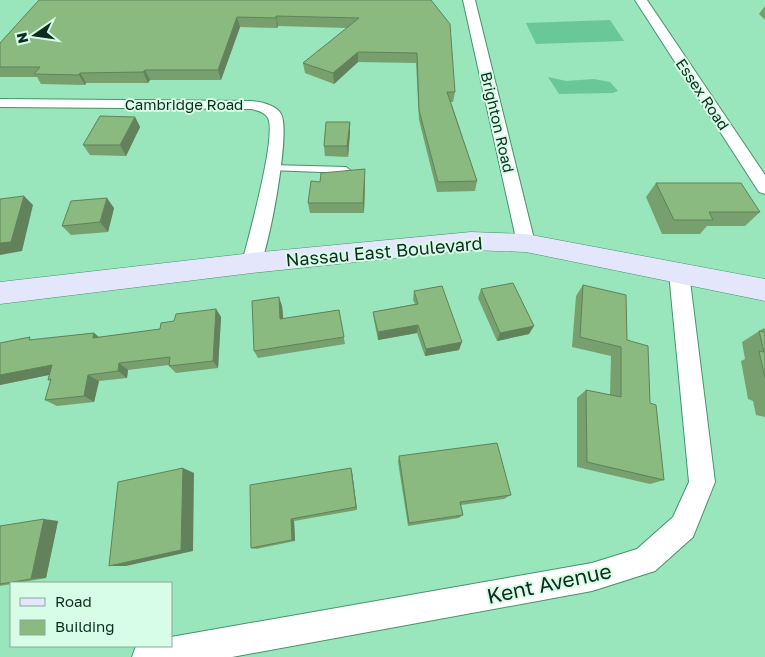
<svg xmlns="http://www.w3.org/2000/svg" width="765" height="657" viewBox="0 0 765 657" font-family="'Golos Text',sans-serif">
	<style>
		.green { fill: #6ac898 }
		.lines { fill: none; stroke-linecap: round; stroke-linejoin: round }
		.lane-casing { stroke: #46926c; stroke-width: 2 }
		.street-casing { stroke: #46926c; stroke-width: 2 }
		.secondary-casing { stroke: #46926c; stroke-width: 1 }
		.lane { fill: #fff; fill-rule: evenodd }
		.street { fill: #fff; fill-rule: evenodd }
		.secondary { fill: #e4e6fb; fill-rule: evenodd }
		.wall { fill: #77a06e }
		.shaded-wall { fill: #61825a }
		.building { fill: #8aba80; stroke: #61825a }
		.labels { text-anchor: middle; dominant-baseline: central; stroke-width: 4; stroke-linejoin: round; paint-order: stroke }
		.far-street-label { font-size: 15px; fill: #0d2d1e; stroke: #d8fde7 }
		.street-label { font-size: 18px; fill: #0d2d1e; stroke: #d8fde7 }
		.near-street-label { font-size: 21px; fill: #0d2d1e; stroke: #d8fde7 }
	</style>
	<rect width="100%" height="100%" fill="#99e5bc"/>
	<g class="green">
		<path d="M 610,20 L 624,41 L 536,44 L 526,23 Z"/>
		<path d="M 548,77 L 566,81 L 594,79 L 610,82 L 618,91 L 613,93 L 559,94 Z"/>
	</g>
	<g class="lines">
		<defs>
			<path id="lane" d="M 272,165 L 346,167 L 350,170 L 346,173 L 269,170 L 269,166 Z"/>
			<g id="street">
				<path d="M 463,0 L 475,0 L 535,243 L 533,248 L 526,250 L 519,248 L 517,243 Z"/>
				<path d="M 635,0 L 647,0 L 765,175 L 765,194 L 759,192 Z"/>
				<path d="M 0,99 L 251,101 C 261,102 276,105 281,114 C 291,131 269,249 259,268 L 252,271 L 245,268 L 242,263 C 248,239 277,136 268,118 C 265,112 256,110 251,109 L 0,107 Z"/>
				<path d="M 679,265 L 686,267 L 689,273 L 715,482 L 693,537 L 655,571 L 592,591 L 232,657 L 132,657 L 136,646 L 171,646 L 171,637 L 592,563 L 637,549 L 673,517 L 689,482 L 669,273 L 672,267 Z"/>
			</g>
			<path id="secondary" d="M 471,232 L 526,234 L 765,279 L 765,301 L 526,252 L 471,250 L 252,273 L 0,304 L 0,282 L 252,253 Z"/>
		</defs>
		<use href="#lane" class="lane-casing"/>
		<use href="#street" class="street-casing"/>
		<use href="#secondary" class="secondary-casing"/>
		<use href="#lane" class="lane"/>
		<use href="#street" class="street"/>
		<use href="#secondary" class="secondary"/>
	</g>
	<g class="wall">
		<path d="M 39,0 L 431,0 L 455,92 L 453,102 L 451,102 L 477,181 L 475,191 L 437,192 L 419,120 L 416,63 L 358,62 L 334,84 L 305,73 L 303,63 L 347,28 L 278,26 L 277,28 L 240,27 L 221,80 L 150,80 L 148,83 L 86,83 L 85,85 L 41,84 L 37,77 L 0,77 L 0,43 Z"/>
		<path d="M 765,6 L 765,20 L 759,14 Z"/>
		<path d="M 135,117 L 140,127 L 126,156 L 90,155 L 83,145 Z"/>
		<path d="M 350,122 L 350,132 L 348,157 L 325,156 L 324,146 Z"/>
		<path d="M 365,179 L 364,213 L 310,213 L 308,203 L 320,182 Z"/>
		<path d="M 656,183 L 760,212 L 745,226 L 707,226 L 700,234 L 662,234 L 646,197 Z"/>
		<path d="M 114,208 L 108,232 L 71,235 L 62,226 Z"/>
		<path d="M 583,285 L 627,340 L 650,403 L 664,480 L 650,484 L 577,467 L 577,398 L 586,390 L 610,395 L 611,356 L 572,347 L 576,296 Z"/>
		<path d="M 481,289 L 529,334 L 497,341 L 478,298 Z"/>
		<path d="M 414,291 L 459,350 L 425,356 L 417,333 L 378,340 L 374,320 L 373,312 L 415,304 L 413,300 Z"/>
		<path d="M 282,306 L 283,319 L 339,310 L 345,344 L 258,358 L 254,351 Z"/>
		<path d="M 216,309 L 221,317 L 218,368 L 176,373 L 169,366 L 169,365 L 128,370 L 127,378 L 99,381 L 94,402 L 57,406 L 45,400 L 51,381 L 48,380 L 49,375 L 0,385 L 0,343 L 35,340 L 94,333 L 99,337 L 160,329 L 174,321 Z"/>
		<path d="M 764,328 L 765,329 L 765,417 L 756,415 L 753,401 L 748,399 L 741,361 L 745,359 L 742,342 Z"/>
		<path d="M 399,456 L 511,495 L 504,499 L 461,505 L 463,515 L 459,518 L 408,526 L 398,462 Z"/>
		<path d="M 351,468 L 352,472 L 357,510 L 294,521 L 295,541 L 256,549 L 251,548 Z"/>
		<path d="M 58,521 L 46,578 L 0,586 L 0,526 Z"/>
	</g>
	<g class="shaded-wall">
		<path d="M 276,16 L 278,26 L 277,28 L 276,18 Z"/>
		<path d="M 237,17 L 240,27 L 221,80 L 218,70 Z"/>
		<path d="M 358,52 L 358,62 L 334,84 L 333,73 Z"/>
		<path d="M 145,70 L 150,80 L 148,83 L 143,72 Z"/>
		<path d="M 80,73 L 86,83 L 85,85 L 79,75 Z"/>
		<path d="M 135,117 L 140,127 L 126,156 L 120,145 Z"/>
		<path d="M 350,122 L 350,132 L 348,157 L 347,146 Z"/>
		<path d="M 365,169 L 365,179 L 364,213 L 363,203 Z"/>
		<path d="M 24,196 L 33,205 L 22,251 L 0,255 L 0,243 Z"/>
		<path d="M 107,198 L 114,208 L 108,232 L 100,222 Z"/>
		<path d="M 279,297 L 282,306 L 284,327 L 280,319 Z"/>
		<path d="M 216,309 L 221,317 L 218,368 L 213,361 Z"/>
		<path d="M 418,325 L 417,333 L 378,340 L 378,332 Z"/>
		<path d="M 534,326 L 529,334 L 497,341 L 500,333 Z"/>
		<path d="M 94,333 L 103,341 L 93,338 Z"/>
		<path d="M 462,342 L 459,350 L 425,356 L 426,349 Z"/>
		<path d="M 119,363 L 128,370 L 127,378 L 118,371 Z"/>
		<path d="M 52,365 L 63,372 L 0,385 L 0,375 Z"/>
		<path d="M 88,375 L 99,381 L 94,402 L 84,396 Z"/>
		<path d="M 183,468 L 194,473 L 193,551 L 126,566 L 109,566 Z"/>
		<path d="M 351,468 L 352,472 L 357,510 L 356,507 Z"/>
		<path d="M 44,519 L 58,521 L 46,578 L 31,579 Z"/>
		<path d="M 291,519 L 294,521 L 295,541 L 292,540 Z"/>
	</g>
	<g class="building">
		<path d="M 39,0 L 431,0 L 450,24 L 455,92 L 447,92 L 477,181 L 438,182 L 419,110 L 417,53 L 358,52 L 333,73 L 303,63 L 359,18 L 276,16 L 276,18 L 237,17 L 218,70 L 145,70 L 143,72 L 80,73 L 79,75 L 34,74 L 40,67 L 0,67 L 0,43 Z"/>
		<path d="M 100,116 L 135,117 L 120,145 L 83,145 Z"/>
		<path d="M 326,122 L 350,122 L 347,146 L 324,146 Z"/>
		<path d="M 365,169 L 363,203 L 308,203 L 311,181 L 320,182 L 321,173 Z"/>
		<path d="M 656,183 L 741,183 L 760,212 L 709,212 L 713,220 L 674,220 Z"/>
		<path d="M 24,196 L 11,242 L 0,243 L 0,199 Z"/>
		<path d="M 107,198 L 100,222 L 62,226 L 71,201 Z"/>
		<path d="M 513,283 L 534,326 L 500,333 L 481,289 Z"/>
		<path d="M 583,285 L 626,295 L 627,340 L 648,346 L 650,403 L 656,405 L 664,480 L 587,462 L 586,390 L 621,397 L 621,347 L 580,337 Z"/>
		<path d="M 442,286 L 462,342 L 426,349 L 418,325 L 378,332 L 373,312 L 418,304 L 414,291 Z"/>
		<path d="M 279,297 L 280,319 L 339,310 L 344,337 L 254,351 L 252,301 Z"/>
		<path d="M 216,309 L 213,361 L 169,366 L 170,357 L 119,363 L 118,371 L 88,375 L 84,396 L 45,400 L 51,379 L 48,380 L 52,365 L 0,375 L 0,343 L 30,337 L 29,340 L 94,333 L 93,338 L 160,329 L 161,323 L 174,321 L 176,314 Z"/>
		<path d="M 759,331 L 765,332 L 765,378 L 759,351 L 764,352 Z"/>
		<path d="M 497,443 L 511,495 L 460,502 L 463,515 L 409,523 L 399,456 Z"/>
		<path d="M 183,468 L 181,550 L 109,566 L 118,482 Z"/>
		<path d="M 351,468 L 356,507 L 291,519 L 292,540 L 251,548 L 250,485 Z"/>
		<path d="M 44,519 L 31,579 L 0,584 L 0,526 Z"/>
	</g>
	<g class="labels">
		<g class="far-street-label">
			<text transform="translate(703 94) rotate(56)">Essex Road</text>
			<text x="184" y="104">Cambridge Road</text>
			<text transform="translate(498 122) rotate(77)">Brighton Road</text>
		</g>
		<g class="street-label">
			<text transform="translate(384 251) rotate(-5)">Nassau East Boulevard</text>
		</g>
		<g class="near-street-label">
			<text transform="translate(549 583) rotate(-12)">Kent Avenue</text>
		</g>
	</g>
	<rect x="10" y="582" width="162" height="65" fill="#d8fde7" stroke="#87aa97"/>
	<rect x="20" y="598" width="25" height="8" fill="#e4e6fb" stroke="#87aa97"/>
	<text x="55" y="607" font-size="15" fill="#0d2d1e">Road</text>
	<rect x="20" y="620" width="25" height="15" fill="#8aba80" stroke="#87aa97"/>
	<text x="55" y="632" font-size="15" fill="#0d2d1e">Building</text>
	<g transform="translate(35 35) rotate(257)" stroke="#d8fde7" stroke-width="4" paint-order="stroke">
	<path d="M0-4L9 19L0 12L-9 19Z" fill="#0d2d1e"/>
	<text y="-8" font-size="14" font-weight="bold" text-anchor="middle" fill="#0d2d1e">N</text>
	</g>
</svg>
